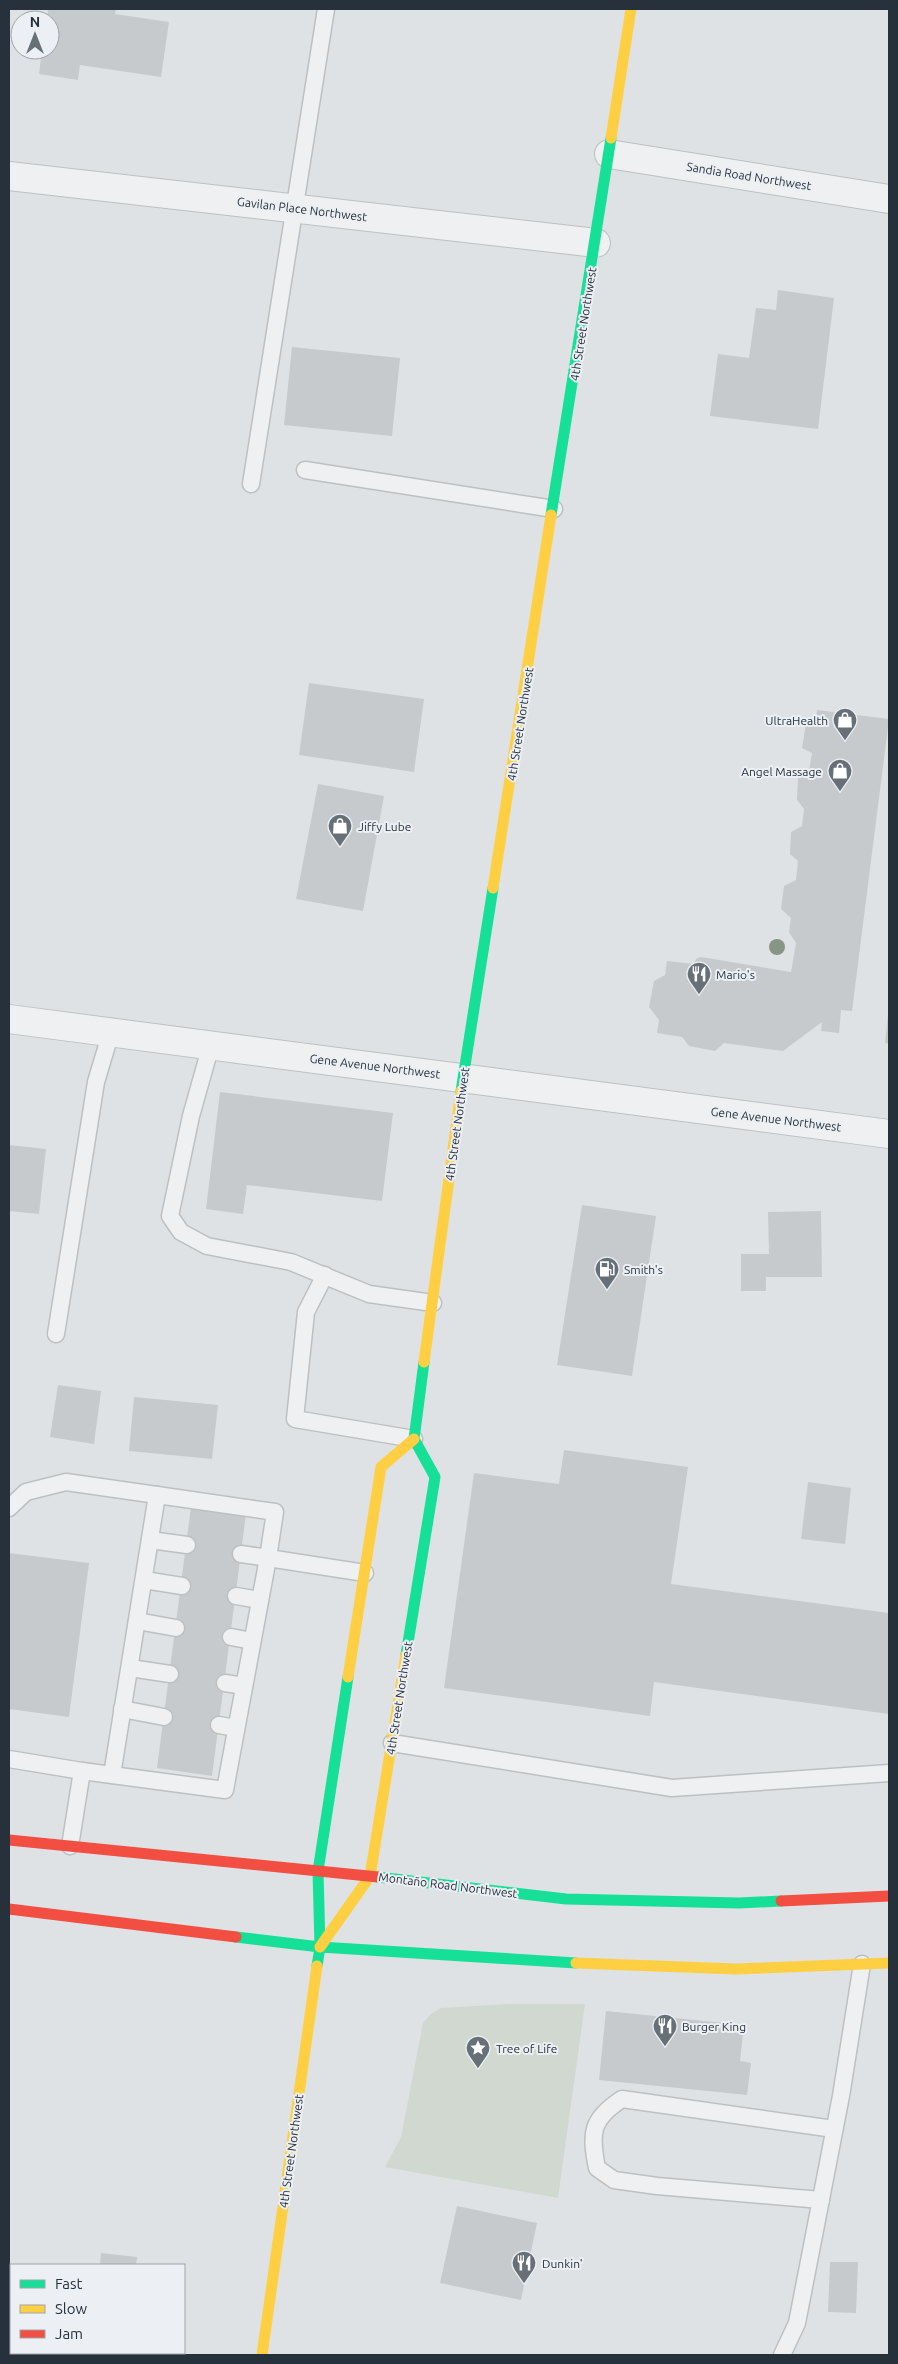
<svg xmlns="http://www.w3.org/2000/svg" width="898" height="2364" viewBox="0 0 898 2364" font-family="Ubuntu,sans-serif">
	<style>
		.green { fill: #d1d8cf }
		.building { fill: #c7cacc }
		.lines { fill: none; stroke-linecap: round; stroke-linejoin: round }
		.lane-casing { stroke: #bdc0c2; stroke-width: 19 }
		.street-casing { stroke: #bdc0c2; stroke-width: 30 }
		.lane { stroke: #eef0f1; stroke-width: 16 }
		.street { stroke: #eef0f1; stroke-width: 28 }
		.fast { stroke: #16e098; stroke-width: 11 }
		.slow { stroke: #ffcf43; stroke-width: 11 }
		.jam { stroke: #f24e42; stroke-width: 11 }
		.tree { fill: #879684 }
		.labels { text-anchor: middle; dominant-baseline: central; stroke-width: 4; stroke-linejoin: round; paint-order: stroke }
		.street-label { font-size: 12px; fill: #27313c; stroke: #ecf0f4 }
		.poi-label { font-size: 12px; fill: #27313c; stroke: #ecf0f4; text-anchor: start }
	</style>
	<rect width="100%" height="100%" fill="#dfe2e4"/>
	<path class="green" d="M 508,2004 L 585,2004 L 558,2198 L 385,2167 L 401,2137 L 423,2023 L 432,2013 L 441,2008 Z"/>
	<g class="building">
		<path d="M 48,9 L 116,9 L 115,14 L 169,22 L 161,77 L 80,65 L 78,80 L 39,74 L 42,50 L 50,50 L 50,20 L 47,20 Z"/>
		<path d="M 778,290 L 834,298 L 818,429 L 710,416 L 718,354 L 749,358 L 756,308 L 776,310 Z"/>
		<path d="M 292,347 L 400,358 L 392,436 L 284,425 Z"/>
		<path d="M 309,683 L 424,699 L 414,772 L 299,755 Z"/>
		<path d="M 817,710 L 889,719 L 852,1011 L 841,1010 L 839,1033 L 821,1031 L 822,1022 L 783,1051 L 724,1043 L 715,1051 L 689,1046 L 682,1037 L 657,1033 L 659,1020 L 649,1007 L 654,981 L 665,975 L 667,961 L 694,964 L 696,959 L 701,957 L 791,972 L 796,943 L 789,932 L 791,918 L 781,909 L 784,886 L 796,880 L 798,861 L 790,854 L 791,832 L 802,826 L 804,809 L 797,800 L 798,777 L 809,771 L 812,753 L 802,748 L 806,723 L 816,718 Z"/>
		<path d="M 318,784 L 384,796 L 363,911 L 296,899 Z"/>
		<path d="M 888,1015 L 889,1015 L 889,1044 L 885,1043 Z"/>
		<path d="M 220,1092 L 393,1113 L 382,1201 L 247,1185 L 243,1214 L 206,1209 Z"/>
		<path d="M 9,1145 L 46,1149 L 39,1214 L 9,1211 Z"/>
		<path d="M 582,1205 L 656,1216 L 632,1376 L 557,1365 Z"/>
		<path d="M 821,1211 L 822,1277 L 766,1277 L 766,1291 L 741,1291 L 741,1254 L 769,1254 L 768,1212 Z"/>
		<path d="M 58,1385 L 101,1391 L 94,1444 L 50,1437 Z"/>
		<path d="M 134,1397 L 218,1405 L 212,1459 L 129,1451 Z"/>
		<path d="M 564,1450 L 688,1467 L 671,1584 L 889,1613 L 889,1714 L 654,1682 L 650,1716 L 444,1688 L 474,1473 L 559,1484 Z"/>
		<path d="M 808,1482 L 851,1488 L 845,1544 L 801,1539 Z"/>
		<path d="M 191,1507 L 246,1514 L 212,1776 L 157,1768 Z"/>
		<path d="M 9,1553 L 89,1563 L 69,1717 L 9,1709 Z"/>
		<path d="M 606,2011 L 744,2025 L 740,2061 L 751,2063 L 747,2095 L 599,2080 Z"/>
		<path d="M 457,2206 L 537,2223 L 521,2300 L 440,2283 Z"/>
		<path d="M 101,2253 L 137,2257 L 136,2265 L 100,2265 Z"/>
		<path d="M 830,2262 L 858,2262 L 856,2313 L 828,2312 Z"/>
		<rect x="35" y="2353" width="122" height="2"/>
	</g>
	<g class="lines">
		<defs>
			<g id="lane">
				<path d="M 305,470 L 554,509"/>
				<path d="M 251,484 L 326,9"/>
				<path d="M 211,1045 L 191,1116 L 170,1216 L 181,1232 L 207,1246 L 291,1262 L 369,1294 L 433,1303"/>
				<path d="M 325,1275 L 306,1312 L 295,1419 L 414,1439"/>
				<path d="M 56,1334 L 96,1082 L 111,1032"/>
				<path d="M 9,1508 L 26,1492 L 66,1482 L 157,1495"/>
				<path d="M 150,1540 L 187,1545"/>
				<path d="M 144,1580 L 182,1586"/>
				<path d="M 236,1596 L 260,1600"/>
				<path d="M 137,1621 L 176,1628"/>
				<path d="M 231,1637 L 252,1641"/>
				<path d="M 130,1668 L 170,1674"/>
				<path d="M 225,1683 L 244,1686"/>
				<path d="M 122,1709 L 164,1717"/>
				<path d="M 219,1725 L 236,1728"/>
				<path d="M 392,1743 L 672,1788 L 889,1773"/>
				<path d="M 9,1759 L 82,1771"/>
				<path d="M 112,1775 L 157,1495 L 275,1512 L 268,1558 L 241,1554"/>
				<path d="M 70,1846 L 82,1771 L 225,1790 L 268,1558 L 365,1573"/>
				<path d="M 821,2200 L 657,2186 L 614,2180 L 597,2168 C 590,2133 591,2119 622,2099 L 834,2129"/>
				<path d="M 782,2355 L 797,2323 L 841,2096 L 862,1964"/>
			</g>
			<g id="street">
				<path d="M 609,154 L 889,199"/>
				<path d="M 9,176 L 596,243"/>
				<path d="M 9,1019 L 889,1134"/>
			</g>
		</defs>
		<use href="#lane" class="lane-casing"/>
		<use href="#street" class="street-casing"/>
		<use href="#lane" class="lane"/>
		<use href="#street" class="street"/>
		<g class="fast">
			<path d="M 551,515 L 611,138"/>
			<path d="M 461,1091 L 493,888"/>
			<path d="M 406,1655 L 435,1477 L 414,1439 L 424,1362"/>
			<path d="M 378,1877 L 566,1899 L 739,1903 L 781,1901"/>
			<path d="M 236,1937 L 320,1947 L 576,1963"/>
			<path d="M 317,1966 L 320,1947 L 318,1871 L 348,1677"/>
		</g>
		<g class="slow">
			<path d="M 611,138 L 631,9"/>
			<path d="M 493,888 L 551,515"/>
			<path d="M 424,1362 L 461,1091"/>
			<path d="M 348,1677 L 381,1467 L 414,1439"/>
			<path d="M 320,1947 L 370,1876 L 406,1655"/>
			<path d="M 576,1963 L 736,1969 L 889,1963"/>
			<path d="M 262,2355 L 317,1966"/>
		</g>
		<g class="jam">
			<path d="M 9,1840 L 378,1877"/>
			<path d="M 781,1901 L 889,1896"/>
			<path d="M 9,1909 L 236,1937"/>
		</g>
	</g>
	<circle class="tree" cx="777" cy="947" r="8"/>
	<defs>
		<symbol id="shop-pin" viewBox="-11 -11 22 30"><path d="M0 17L-7.5 6A9.5 9.5 0 1 1 7.5 6Z" fill="#676f77" stroke="#ecf0f4"/><path d="M-5-2.5h2.3a2.7 3.5 0 0 1 5.4 0H5L5.5 6h-11ZM-1.5-2.5h3a1.5 2.3 0 0 0-3 0Z" fill="#fff"/></symbol>
		<symbol id="restaurant-pin" viewBox="-11 -11 22 30"><path d="M0 17L-7.5 6A9.5 9.5 0 1 1 7.5 6Z" fill="#676f77" stroke="#ecf0f4"/><path d="M-5-6h1v4h1v-4h1v4h1v-4h1v5L-1.5 .5V6h-2V.5L-5-1ZM5-6V6H3V1.5H1.5Q1.5-4 5-6Z" fill="#fff"/></symbol>
		<symbol id="fuel-pin" viewBox="-11 -11 22 30"><path d="M0 17L-7.5 6A9.5 9.5 0 1 1 7.5 6Z" fill="#676f77" stroke="#ecf0f4"/><path d="M-5.5-6h7V0h2V4h1.3V-2.5L3-4.5l.8-.8L6-3V5H2.5V1h-1V6h-7ZM-4.2-4.7v3.2H.2V-4.7Z" fill="#fff"/></symbol>
		<symbol id="sight-pin" viewBox="-11 -11 22 30"><path d="M0 17L-7.5 6A9.5 9.5 0 1 1 7.5 6Z" fill="#676f77" stroke="#ecf0f4"/><path d="M0-6L1.8-2.2L6-1.7L2.9 1.2L3.7 5.4L0 3.3L-3.7 5.4L-2.9 1.2L-6-1.7L-1.8-2.2Z" fill="#fff"/></symbol>
	</defs>
	<g fill-rule="evenodd">
		<use href="#shop-pin" x="831" y="706" width="28" height="38"/>
		<use href="#shop-pin" x="826" y="757" width="28" height="38"/>
		<use href="#shop-pin" x="326" y="812" width="28" height="38"/>
		<use href="#restaurant-pin" x="685" y="960" width="28" height="38"/>
		<use href="#fuel-pin" x="593" y="1255" width="28" height="38"/>
		<use href="#restaurant-pin" x="651" y="2012" width="28" height="38"/>
		<use href="#sight-pin" x="464" y="2034" width="28" height="38"/>
		<use href="#restaurant-pin" x="510" y="2249" width="28" height="38"/>
	</g>
	<g class="labels">
		<g class="street-label">
			<text transform="translate(749 176) rotate(9)">Sandia Road Northwest</text>
			<text transform="translate(302 209) rotate(7)">Gavilan Place Northwest</text>
			<text transform="translate(583 324) rotate(-81)">4th Street Northwest</text>
			<text transform="translate(520 724) rotate(-81)">4th Street Northwest</text>
			<text transform="translate(375 1066) rotate(7)">Gene Avenue Northwest</text>
			<text transform="translate(776 1119) rotate(7)">Gene Avenue Northwest</text>
			<text transform="translate(457 1124) rotate(-82)">4th Street Northwest</text>
			<text transform="translate(399 1698) rotate(-81)">4th Street Northwest</text>
			<text transform="translate(448 1885) rotate(7)">Montaño Road Northwest</text>
			<text transform="translate(291 2151) rotate(-82)">4th Street Northwest</text>
		</g>
		<g class="poi-label">
			<text x="828" y="720" text-anchor="end">UltraHealth</text>
			<text x="822" y="771" text-anchor="end">Angel Massage</text>
			<text x="358" y="826">Jiffy Lube</text>
			<text x="716" y="974">Mario's</text>
			<text x="624" y="1269">Smith's</text>
			<text x="682" y="2026">Burger King</text>
			<text x="496" y="2048">Tree of Life</text>
			<text x="542" y="2263">Dunkin'</text>
		</g>
	</g>
	<rect width="898" height="2364" fill="none" stroke="#27313c" stroke-width="20"/>
	<rect x="10" y="2264" width="175" height="90" fill="#ecf0f4" stroke="#9da4aa"/>
	<rect x="20" y="2280" width="25" height="8" fill="#16e098" stroke="#9da4aa"/>
	<text x="55" y="2289" font-size="15" fill="#27313c">Fast</text>
	<rect x="20" y="2305" width="25" height="8" fill="#ffcf43" stroke="#9da4aa"/>
	<text x="55" y="2314" font-size="15" fill="#27313c">Slow</text>
	<rect x="20" y="2330" width="25" height="8" fill="#f24e42" stroke="#9da4aa"/>
	<text x="55" y="2339" font-size="15" fill="#27313c">Jam</text>
	<g transform="translate(35 35)"><circle r="24" fill="#ecf0f4" stroke="#9da4aa"/>
	<path d="M0-4L9 19L0 12L-9 19Z" fill="#676f77"/>
	<text y="-8" font-size="14" font-weight="bold" text-anchor="middle" fill="#27313c">N</text>
	</g>
</svg>
